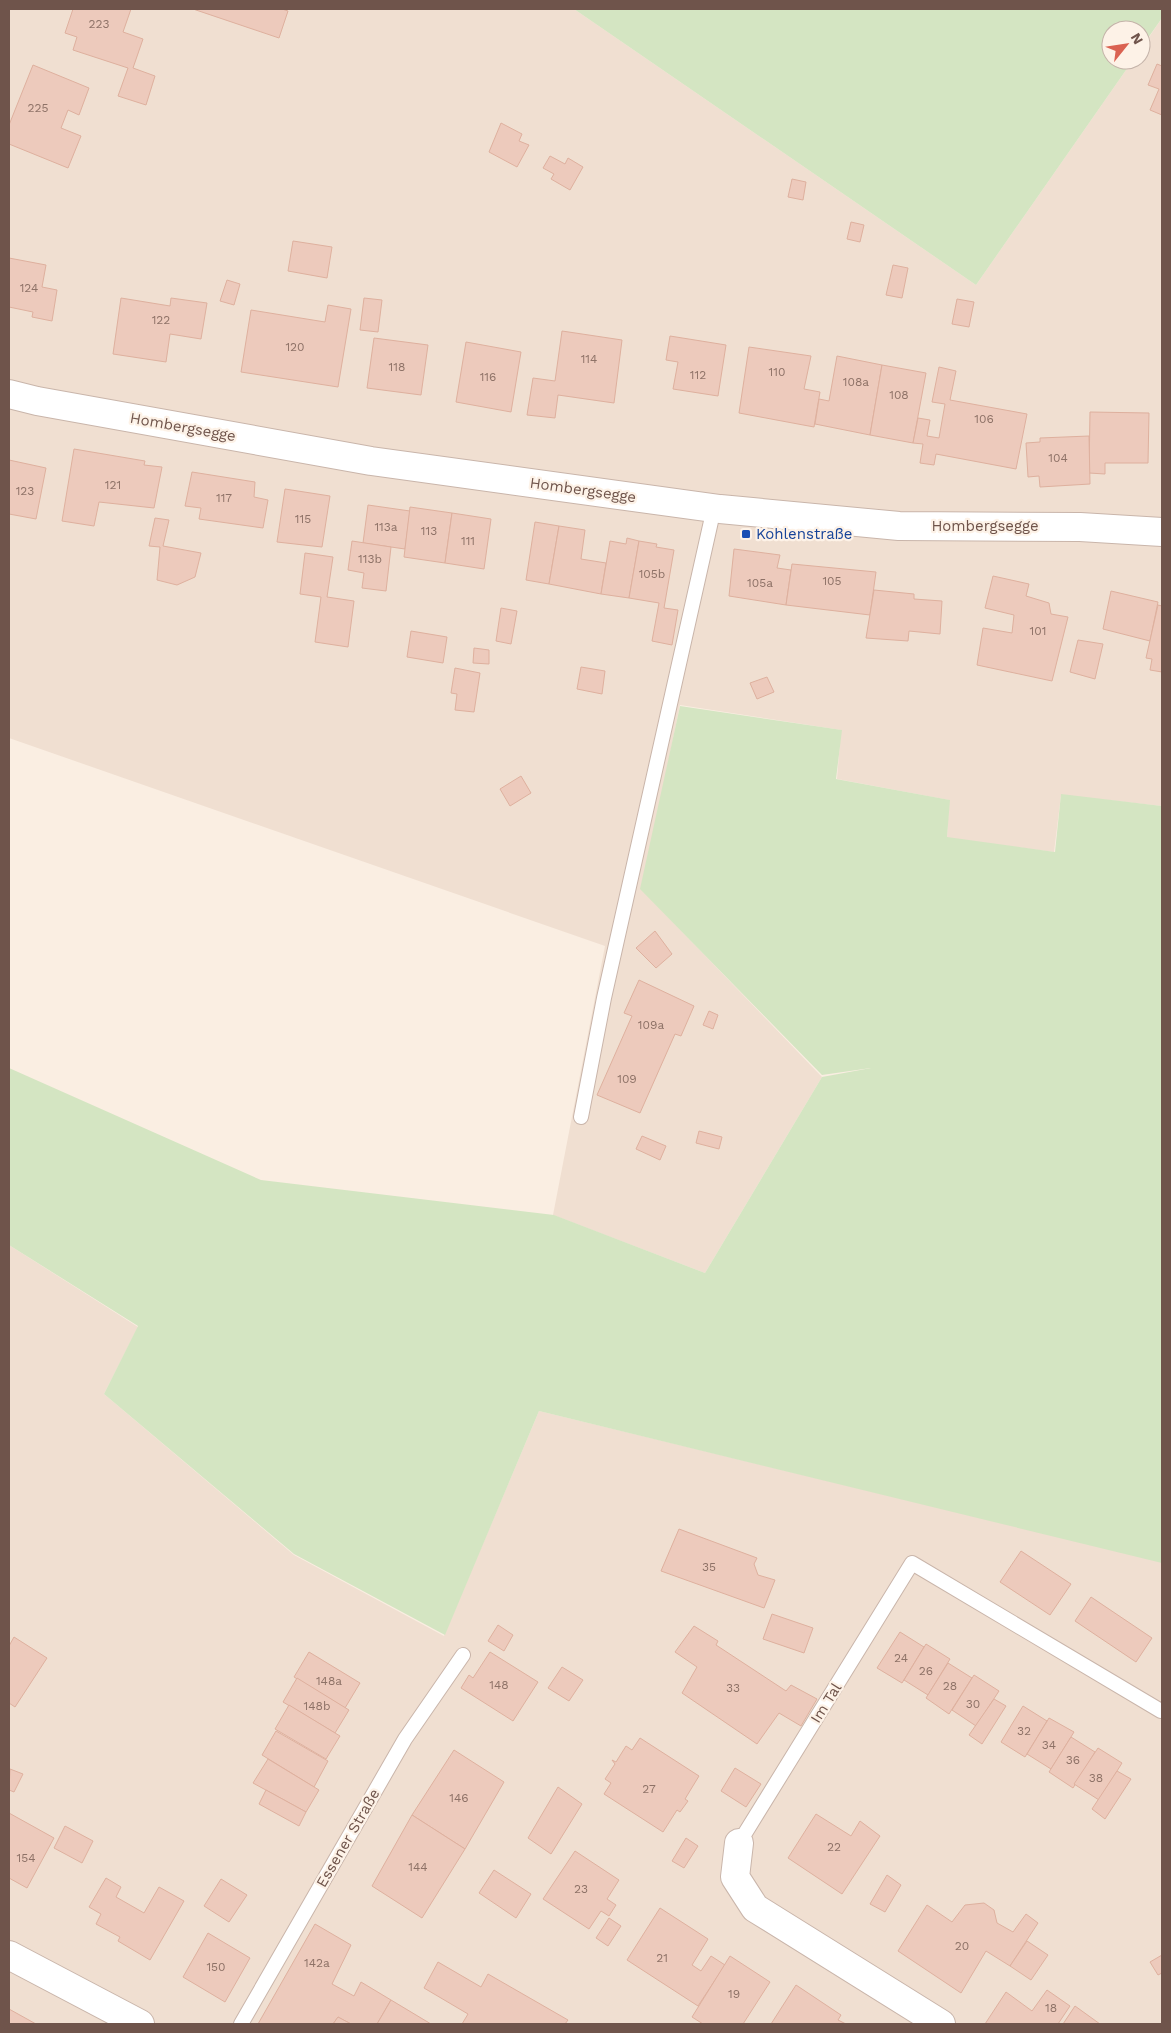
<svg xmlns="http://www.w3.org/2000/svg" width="1171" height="2033" viewBox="0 0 1171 2033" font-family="'Work Sans',sans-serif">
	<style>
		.residential { fill: #f0dfd1 }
		.green { fill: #d4e5c2 }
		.building { fill: #edcabc; stroke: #deb09e }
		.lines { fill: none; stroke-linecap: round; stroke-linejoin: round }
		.service-casing { stroke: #c9b5aa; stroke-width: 16 }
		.minor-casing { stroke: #c9b5aa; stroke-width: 30 }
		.tertiary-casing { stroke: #c9b5aa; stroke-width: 30 }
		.service { stroke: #fff; stroke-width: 14 }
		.minor { stroke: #fff; stroke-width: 28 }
		.tertiary { stroke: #fff; stroke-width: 28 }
		.transit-dot { fill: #1a4fb4; stroke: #fdf2e7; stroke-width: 2 }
		.labels { text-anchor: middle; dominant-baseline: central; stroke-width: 4.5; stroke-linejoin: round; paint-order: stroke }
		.number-label { font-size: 12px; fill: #8e7267 }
		.street-label { font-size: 15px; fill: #6f544b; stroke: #fdf2e7 }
		.transit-label { font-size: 15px; fill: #164399; stroke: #fdf2e7; text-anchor: start }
	</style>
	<rect width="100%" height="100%" fill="#faeee2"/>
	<g class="residential">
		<path d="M 9,9 L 574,9 L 976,285 L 1133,60 L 1141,60 L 1141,49 L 1162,18 L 1162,806 L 1061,795 L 1054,852 L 947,838 L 949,800 L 837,779 L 841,730 L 680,705 L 642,890 L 822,1077 L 705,1273 L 553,1215 L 605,946 L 9,738 Z"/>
		<path d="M 9,1245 L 138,1327 L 104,1394 L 294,1555 L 444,1636 L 539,1411 L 1162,1562 L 1162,2024 L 9,2024 Z"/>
	</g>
	<g class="green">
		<path d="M 574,9 L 1162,9 L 1162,18 L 1141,48 L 1141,30 L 1111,30 L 1111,60 L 1133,60 L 976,285 Z"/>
		<path d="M 680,706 L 842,730 L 836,779 L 950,800 L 947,837 L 1055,852 L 1061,794 L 1162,806 L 1162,1563 L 539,1411 L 445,1635 L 294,1554 L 104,1394 L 138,1326 L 9,1245 L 9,1068 L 261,1180 L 554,1215 L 705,1273 L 822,1077 L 871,1068 L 822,1075 L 640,889 Z"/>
	</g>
	<g class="building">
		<path d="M 73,9 L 131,9 L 123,32 L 143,39 L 133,68 L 155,76 L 146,105 L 118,96 L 128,68 L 73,50 L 77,37 L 65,33 Z"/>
		<path d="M 193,9 L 282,9 L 288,11 L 279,38 Z"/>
		<path d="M 1157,64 L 1162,66 L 1162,115 L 1150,110 L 1159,89 L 1148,85 Z"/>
		<path d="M 33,65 L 89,88 L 79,115 L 68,110 L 61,128 L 81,136 L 68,168 L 9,144 L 9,125 Z"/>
		<path d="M 501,123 L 522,134 L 519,141 L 529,145 L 517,167 L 489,152 Z"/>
		<path d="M 550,156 L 565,164 L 568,158 L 583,167 L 570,190 L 551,179 L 554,174 L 543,168 Z"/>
		<path d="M 792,179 L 806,182 L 803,200 L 788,197 Z"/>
		<path d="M 851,222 L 864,225 L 860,242 L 847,239 Z"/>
		<path d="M 293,241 L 332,247 L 327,278 L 288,271 Z"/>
		<path d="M 9,258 L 46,265 L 42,287 L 57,290 L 52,321 L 32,317 L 33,312 L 9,307 Z"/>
		<path d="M 893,265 L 908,268 L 902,298 L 886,295 Z"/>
		<path d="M 227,280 L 240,284 L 234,305 L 220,301 Z"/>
		<path d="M 121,298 L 170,306 L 171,298 L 207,303 L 201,339 L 170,334 L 166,362 L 113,354 Z"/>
		<path d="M 364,298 L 382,300 L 378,332 L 360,330 Z"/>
		<path d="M 957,299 L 974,302 L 969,327 L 952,324 Z"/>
		<path d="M 328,305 L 351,309 L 338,387 L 241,372 L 251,310 L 325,322 Z"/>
		<path d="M 562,331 L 622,340 L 614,403 L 558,395 L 555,418 L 527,415 L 533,378 L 555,381 Z"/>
		<path d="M 670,336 L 726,345 L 718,396 L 673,389 L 678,362 L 666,360 Z"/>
		<path d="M 374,338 L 428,345 L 421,395 L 367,388 Z"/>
		<path d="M 466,342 L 521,352 L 511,412 L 456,402 Z"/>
		<path d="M 749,347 L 811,356 L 804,389 L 820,392 L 814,427 L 739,413 Z"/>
		<path d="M 837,356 L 882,365 L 870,435 L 815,424 L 819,399 L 829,401 Z"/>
		<path d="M 882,365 L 926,373 L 913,443 L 870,435 Z"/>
		<path d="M 939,367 L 956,371 L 950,400 L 1027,414 L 1016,469 L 936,454 L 934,465 L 920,463 L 923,444 L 913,443 L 918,418 L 930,420 L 927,436 L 939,438 L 945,404 L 932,402 Z"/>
		<path d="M 1090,412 L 1149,413 L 1148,463 L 1105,463 L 1105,474 L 1089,473 Z"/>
		<path d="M 1089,436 L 1090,484 L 1040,487 L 1039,476 L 1028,477 L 1026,443 L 1040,442 L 1040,438 Z"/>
		<path d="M 74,449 L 145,461 L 144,465 L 162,467 L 154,508 L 99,502 L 94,526 L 62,521 Z"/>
		<path d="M 9,460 L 46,468 L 36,519 L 9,514 Z"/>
		<path d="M 192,472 L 255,482 L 254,497 L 268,500 L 263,528 L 199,519 L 201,508 L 185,506 Z"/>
		<path d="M 285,489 L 330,496 L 322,547 L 277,542 Z"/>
		<path d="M 368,505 L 410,511 L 405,549 L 363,543 Z"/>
		<path d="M 410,507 L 452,513 L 445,563 L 404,557 Z"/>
		<path d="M 452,513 L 491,519 L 484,569 L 445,563 Z"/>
		<path d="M 155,518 L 169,520 L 163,546 L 201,553 L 195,577 L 177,585 L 157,580 L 160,547 L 149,546 Z"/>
		<path d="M 535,522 L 559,526 L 549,584 L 526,580 Z"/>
		<path d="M 559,526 L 585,530 L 581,559 L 606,563 L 601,594 L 549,584 Z"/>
		<path d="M 627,538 L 639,541 L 629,598 L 601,594 L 610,541 L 626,544 Z"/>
		<path d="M 352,541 L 391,547 L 386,591 L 362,588 L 364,573 L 348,570 Z"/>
		<path d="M 639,541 L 657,544 L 656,547 L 674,550 L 664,608 L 678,610 L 672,645 L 652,641 L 659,603 L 629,598 Z"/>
		<path d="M 734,549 L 780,555 L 777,568 L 791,570 L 786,605 L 729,596 Z"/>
		<path d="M 305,553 L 333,557 L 327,597 L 354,601 L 348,647 L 315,642 L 321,597 L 300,594 Z"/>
		<path d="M 792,564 L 876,572 L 870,615 L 786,605 Z"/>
		<path d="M 993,576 L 1029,584 L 1026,596 L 1049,603 L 1051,614 L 1068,617 L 1052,681 L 977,665 L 983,628 L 1012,633 L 1014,615 L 985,608 Z"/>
		<path d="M 874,590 L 914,594 L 914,599 L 942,601 L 940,634 L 909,631 L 908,641 L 866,638 Z"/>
		<path d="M 1111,591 L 1158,602 L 1150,641 L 1103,629 Z"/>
		<path d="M 1158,605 L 1162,606 L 1162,672 L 1150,670 L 1152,659 L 1146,658 Z"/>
		<path d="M 501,608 L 517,611 L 511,644 L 496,641 Z"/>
		<path d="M 411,631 L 447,637 L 443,663 L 407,657 Z"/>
		<path d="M 1078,640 L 1103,644 L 1095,679 L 1070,672 Z"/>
		<path d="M 474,648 L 489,650 L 489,664 L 473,663 Z"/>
		<path d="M 581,667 L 605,671 L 602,694 L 577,689 Z"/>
		<path d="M 455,668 L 480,673 L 474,712 L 455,710 L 457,694 L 451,693 Z"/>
		<path d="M 767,677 L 774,692 L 757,699 L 750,683 Z"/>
		<path d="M 521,776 L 531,793 L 510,806 L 500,789 Z"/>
		<path d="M 655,931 L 672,954 L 656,968 L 636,948 Z"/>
		<path d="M 639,980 L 694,1006 L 681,1036 L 675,1034 L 640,1113 L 597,1095 L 632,1016 L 624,1013 Z"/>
		<path d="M 709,1011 L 718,1015 L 713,1029 L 703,1025 Z"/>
		<path d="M 699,1131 L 722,1137 L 719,1149 L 696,1143 Z"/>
		<path d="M 642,1136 L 666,1146 L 660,1160 L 636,1149 Z"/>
		<path d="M 679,1529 L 757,1558 L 754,1564 L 758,1575 L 775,1580 L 764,1608 L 661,1571 Z"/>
		<path d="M 1021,1551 L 1071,1584 L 1050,1615 L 1000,1582 Z"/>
		<path d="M 1091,1597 L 1152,1638 L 1136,1662 L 1075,1621 Z"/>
		<path d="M 772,1614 L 813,1628 L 804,1653 L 763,1639 Z"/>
		<path d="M 498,1625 L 513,1635 L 504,1651 L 488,1641 Z"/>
		<path d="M 694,1626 L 718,1641 L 716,1645 L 786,1691 L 791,1685 L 817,1699 L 801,1726 L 779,1713 L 757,1744 L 682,1693 L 697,1667 L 675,1652 Z"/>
		<path d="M 900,1632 L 924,1647 L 902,1683 L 877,1668 Z"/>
		<path d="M 14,1637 L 47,1658 L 15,1707 L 9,1703 L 9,1646 Z"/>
		<path d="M 926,1644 L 950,1659 L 928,1695 L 904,1680 Z"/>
		<path d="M 309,1652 L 360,1683 L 345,1708 L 294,1677 Z"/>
		<path d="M 490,1652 L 538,1682 L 513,1721 L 461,1688 L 469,1675 L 473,1678 Z"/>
		<path d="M 948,1663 L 972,1678 L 949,1714 L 926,1698 Z"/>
		<path d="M 562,1667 L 583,1680 L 569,1701 L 548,1688 Z"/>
		<path d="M 974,1675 L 999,1691 L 976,1726 L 952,1710 Z"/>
		<path d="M 297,1678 L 349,1710 L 335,1733 L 283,1702 Z"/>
		<path d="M 994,1699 L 1006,1706 L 982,1744 L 969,1735 Z"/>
		<path d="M 289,1705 L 340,1736 L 326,1759 L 275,1729 Z"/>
		<path d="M 1023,1706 L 1047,1721 L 1025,1757 L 1001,1742 Z"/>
		<path d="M 1049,1718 L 1074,1732 L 1051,1769 L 1027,1754 Z"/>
		<path d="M 276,1731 L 328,1761 L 314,1787 L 262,1755 Z"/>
		<path d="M 1071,1737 L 1095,1752 L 1073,1788 L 1049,1772 Z"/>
		<path d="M 640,1738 L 699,1776 L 685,1799 L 688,1801 L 680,1812 L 677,1810 L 663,1832 L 604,1794 L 611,1783 L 605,1779 L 615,1764 L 612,1760 L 616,1762 L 626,1746 L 632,1750 Z"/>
		<path d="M 1098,1748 L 1122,1763 L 1099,1800 L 1074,1784 Z"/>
		<path d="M 454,1750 L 504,1782 L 465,1849 L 412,1815 Z"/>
		<path d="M 268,1759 L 319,1790 L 306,1812 L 253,1783 Z"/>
		<path d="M 735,1768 L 761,1784 L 746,1807 L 721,1791 Z"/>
		<path d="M 10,1769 L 23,1774 L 14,1792 L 9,1790 Z"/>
		<path d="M 1117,1771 L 1131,1779 L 1105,1819 L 1092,1809 Z"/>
		<path d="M 558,1787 L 582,1804 L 551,1854 L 528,1838 Z"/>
		<path d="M 266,1790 L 306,1812 L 299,1826 L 259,1804 Z"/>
		<path d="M 9,1813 L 54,1838 L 27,1888 L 9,1878 Z"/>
		<path d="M 816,1814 L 851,1836 L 860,1821 L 880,1836 L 842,1894 L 788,1858 Z"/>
		<path d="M 412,1815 L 465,1849 L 422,1918 L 372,1886 Z"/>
		<path d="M 65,1826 L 93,1841 L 82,1863 L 54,1848 Z"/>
		<path d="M 686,1838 L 698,1846 L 684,1868 L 672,1861 Z"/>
		<path d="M 575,1851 L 619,1880 L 607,1899 L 616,1905 L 609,1916 L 601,1911 L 589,1929 L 543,1899 Z"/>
		<path d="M 494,1870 L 531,1894 L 516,1918 L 479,1893 Z"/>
		<path d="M 887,1875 L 901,1885 L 885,1912 L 870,1904 Z"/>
		<path d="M 106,1878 L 121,1887 L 116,1897 L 144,1913 L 159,1887 L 184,1901 L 150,1960 L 118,1941 L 120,1937 L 96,1924 L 101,1914 L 89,1907 Z"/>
		<path d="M 221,1879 L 247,1895 L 229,1922 L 204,1906 Z"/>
		<path d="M 984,1903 L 994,1910 L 997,1923 L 1013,1932 L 1026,1914 L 1038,1923 L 1010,1966 L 986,1951 L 961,1993 L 898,1951 L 927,1905 L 952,1922 L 965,1905 Z"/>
		<path d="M 660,1908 L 708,1939 L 692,1965 L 701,1971 L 711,1956 L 725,1965 L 698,2006 L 627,1960 Z"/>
		<path d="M 609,1918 L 621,1926 L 608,1946 L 596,1938 Z"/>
		<path d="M 315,1924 L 351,1945 L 332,1984 L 354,1996 L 361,1982 L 391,2000 L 377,2024 L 351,2024 L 338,2017 L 333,2024 L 258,2024 Z"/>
		<path d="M 208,1933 L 250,1958 L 225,2002 L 183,1977 Z"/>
		<path d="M 1027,1941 L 1048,1955 L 1031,1980 L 1010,1966 Z"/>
		<path d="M 1162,1955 L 1162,1973 L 1158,1975 L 1150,1962 Z"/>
		<path d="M 730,1956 L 770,1982 L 743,2024 L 703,2024 L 692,2017 Z"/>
		<path d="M 438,1962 L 481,1987 L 488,1974 L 568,2020 L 565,2024 L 462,2024 L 468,2014 L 424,1988 Z"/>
		<path d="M 796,1985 L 841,2015 L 838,2020 L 846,2024 L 771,2024 Z"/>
		<path d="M 1047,1990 L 1070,2006 L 1058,2024 L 985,2024 L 1006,1992 L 1032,2011 Z"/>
		<path d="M 391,2000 L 431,2024 L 377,2024 Z"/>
		<path d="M 1075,2006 L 1100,2024 L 1063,2024 Z"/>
		<path d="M 9,2009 L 36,2024 L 9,2024 Z"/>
		<path d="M 338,2017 L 351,2024 L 333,2024 Z"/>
	</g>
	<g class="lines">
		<defs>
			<g id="service">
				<path d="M 581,1117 L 604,998 L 714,508"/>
				<path d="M 739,1843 L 912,1563 L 1161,1711"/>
				<path d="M 241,2024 L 405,1739 L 463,1655"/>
			</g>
			<g id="minor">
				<path d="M 9,394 L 37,401 L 371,461 L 720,509 L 899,526 L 1080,527 L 1162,532"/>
				<path d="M 739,1843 L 735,1877 L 755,1908 L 941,2024"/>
			</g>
			<path id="tertiary" d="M 9,1955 L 140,2024"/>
		</defs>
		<use href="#service" class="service-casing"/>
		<use href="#minor" class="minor-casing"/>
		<use href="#tertiary" class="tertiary-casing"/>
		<use href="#service" class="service"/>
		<use href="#minor" class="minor"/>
		<use href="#tertiary" class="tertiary"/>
	</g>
	<rect class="transit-dot" x="741" y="529" width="10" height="10" rx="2.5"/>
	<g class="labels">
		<g class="number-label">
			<text x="99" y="24">223</text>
			<text x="38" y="108">225</text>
			<text x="29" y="288">124</text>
			<text x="161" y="320">122</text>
			<text x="295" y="347">120</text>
			<text x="589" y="359">114</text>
			<text x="397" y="367">118</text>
			<text x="777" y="372">110</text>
			<text x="698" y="375">112</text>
			<text x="488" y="377">116</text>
			<text x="856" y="382">108a</text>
			<text x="899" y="395">108</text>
			<text x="984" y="419">106</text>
			<text x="1058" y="458">104</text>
			<text x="113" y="485">121</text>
			<text x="25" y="491">123</text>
			<text x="224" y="498">117</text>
			<text x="303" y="519">115</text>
			<text x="386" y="527">113a</text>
			<text x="429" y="531">113</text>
			<text x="468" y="541">111</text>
			<text x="370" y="559">113b</text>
			<text x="652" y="574">105b</text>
			<text x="832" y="581">105</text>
			<text x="760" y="583">105a</text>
			<text x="1038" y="631">101</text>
			<text x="651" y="1025">109a</text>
			<text x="627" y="1079">109</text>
			<text x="709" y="1567">35</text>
			<text x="901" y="1658">24</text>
			<text x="926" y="1671">26</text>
			<text x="329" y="1681">148a</text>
			<text x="499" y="1685">148</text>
			<text x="950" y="1686">28</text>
			<text x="733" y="1688">33</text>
			<text x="973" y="1704">30</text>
			<text x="317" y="1706">148b</text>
			<text x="1024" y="1731">32</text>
			<text x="1049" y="1745">34</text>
			<text x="1073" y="1760">36</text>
			<text x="1096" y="1778">38</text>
			<text x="649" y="1789">27</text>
			<text x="459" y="1798">146</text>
			<text x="834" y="1847">22</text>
			<text x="26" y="1858">154</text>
			<text x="418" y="1867">144</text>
			<text x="581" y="1889">23</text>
			<text x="962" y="1946">20</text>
			<text x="662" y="1958">21</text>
			<text x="317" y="1963">142a</text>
			<text x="216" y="1967">150</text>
			<text x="734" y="1994">19</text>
			<text x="1051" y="2008">18</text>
		</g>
		<g class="street-label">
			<text transform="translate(183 427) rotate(10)">Hombergsegge</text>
			<text transform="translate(583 490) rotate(8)">Hombergsegge</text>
			<text x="985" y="526">Hombergsegge</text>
			<text transform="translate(826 1703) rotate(-58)">Im Tal</text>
			<text transform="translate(348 1838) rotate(-60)">Essener Straße</text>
		</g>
		<g class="transit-label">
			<text x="756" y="534">Kohlenstraße</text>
		</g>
	</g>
	<rect width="1171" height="2033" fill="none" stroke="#6f544b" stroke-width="20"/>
	<g transform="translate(1126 45) rotate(60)"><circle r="24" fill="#fdf2e7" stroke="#c4b3a9"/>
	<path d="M0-4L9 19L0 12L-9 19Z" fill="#da6251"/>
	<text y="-8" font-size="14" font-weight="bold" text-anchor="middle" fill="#6f544b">N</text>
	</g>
</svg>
